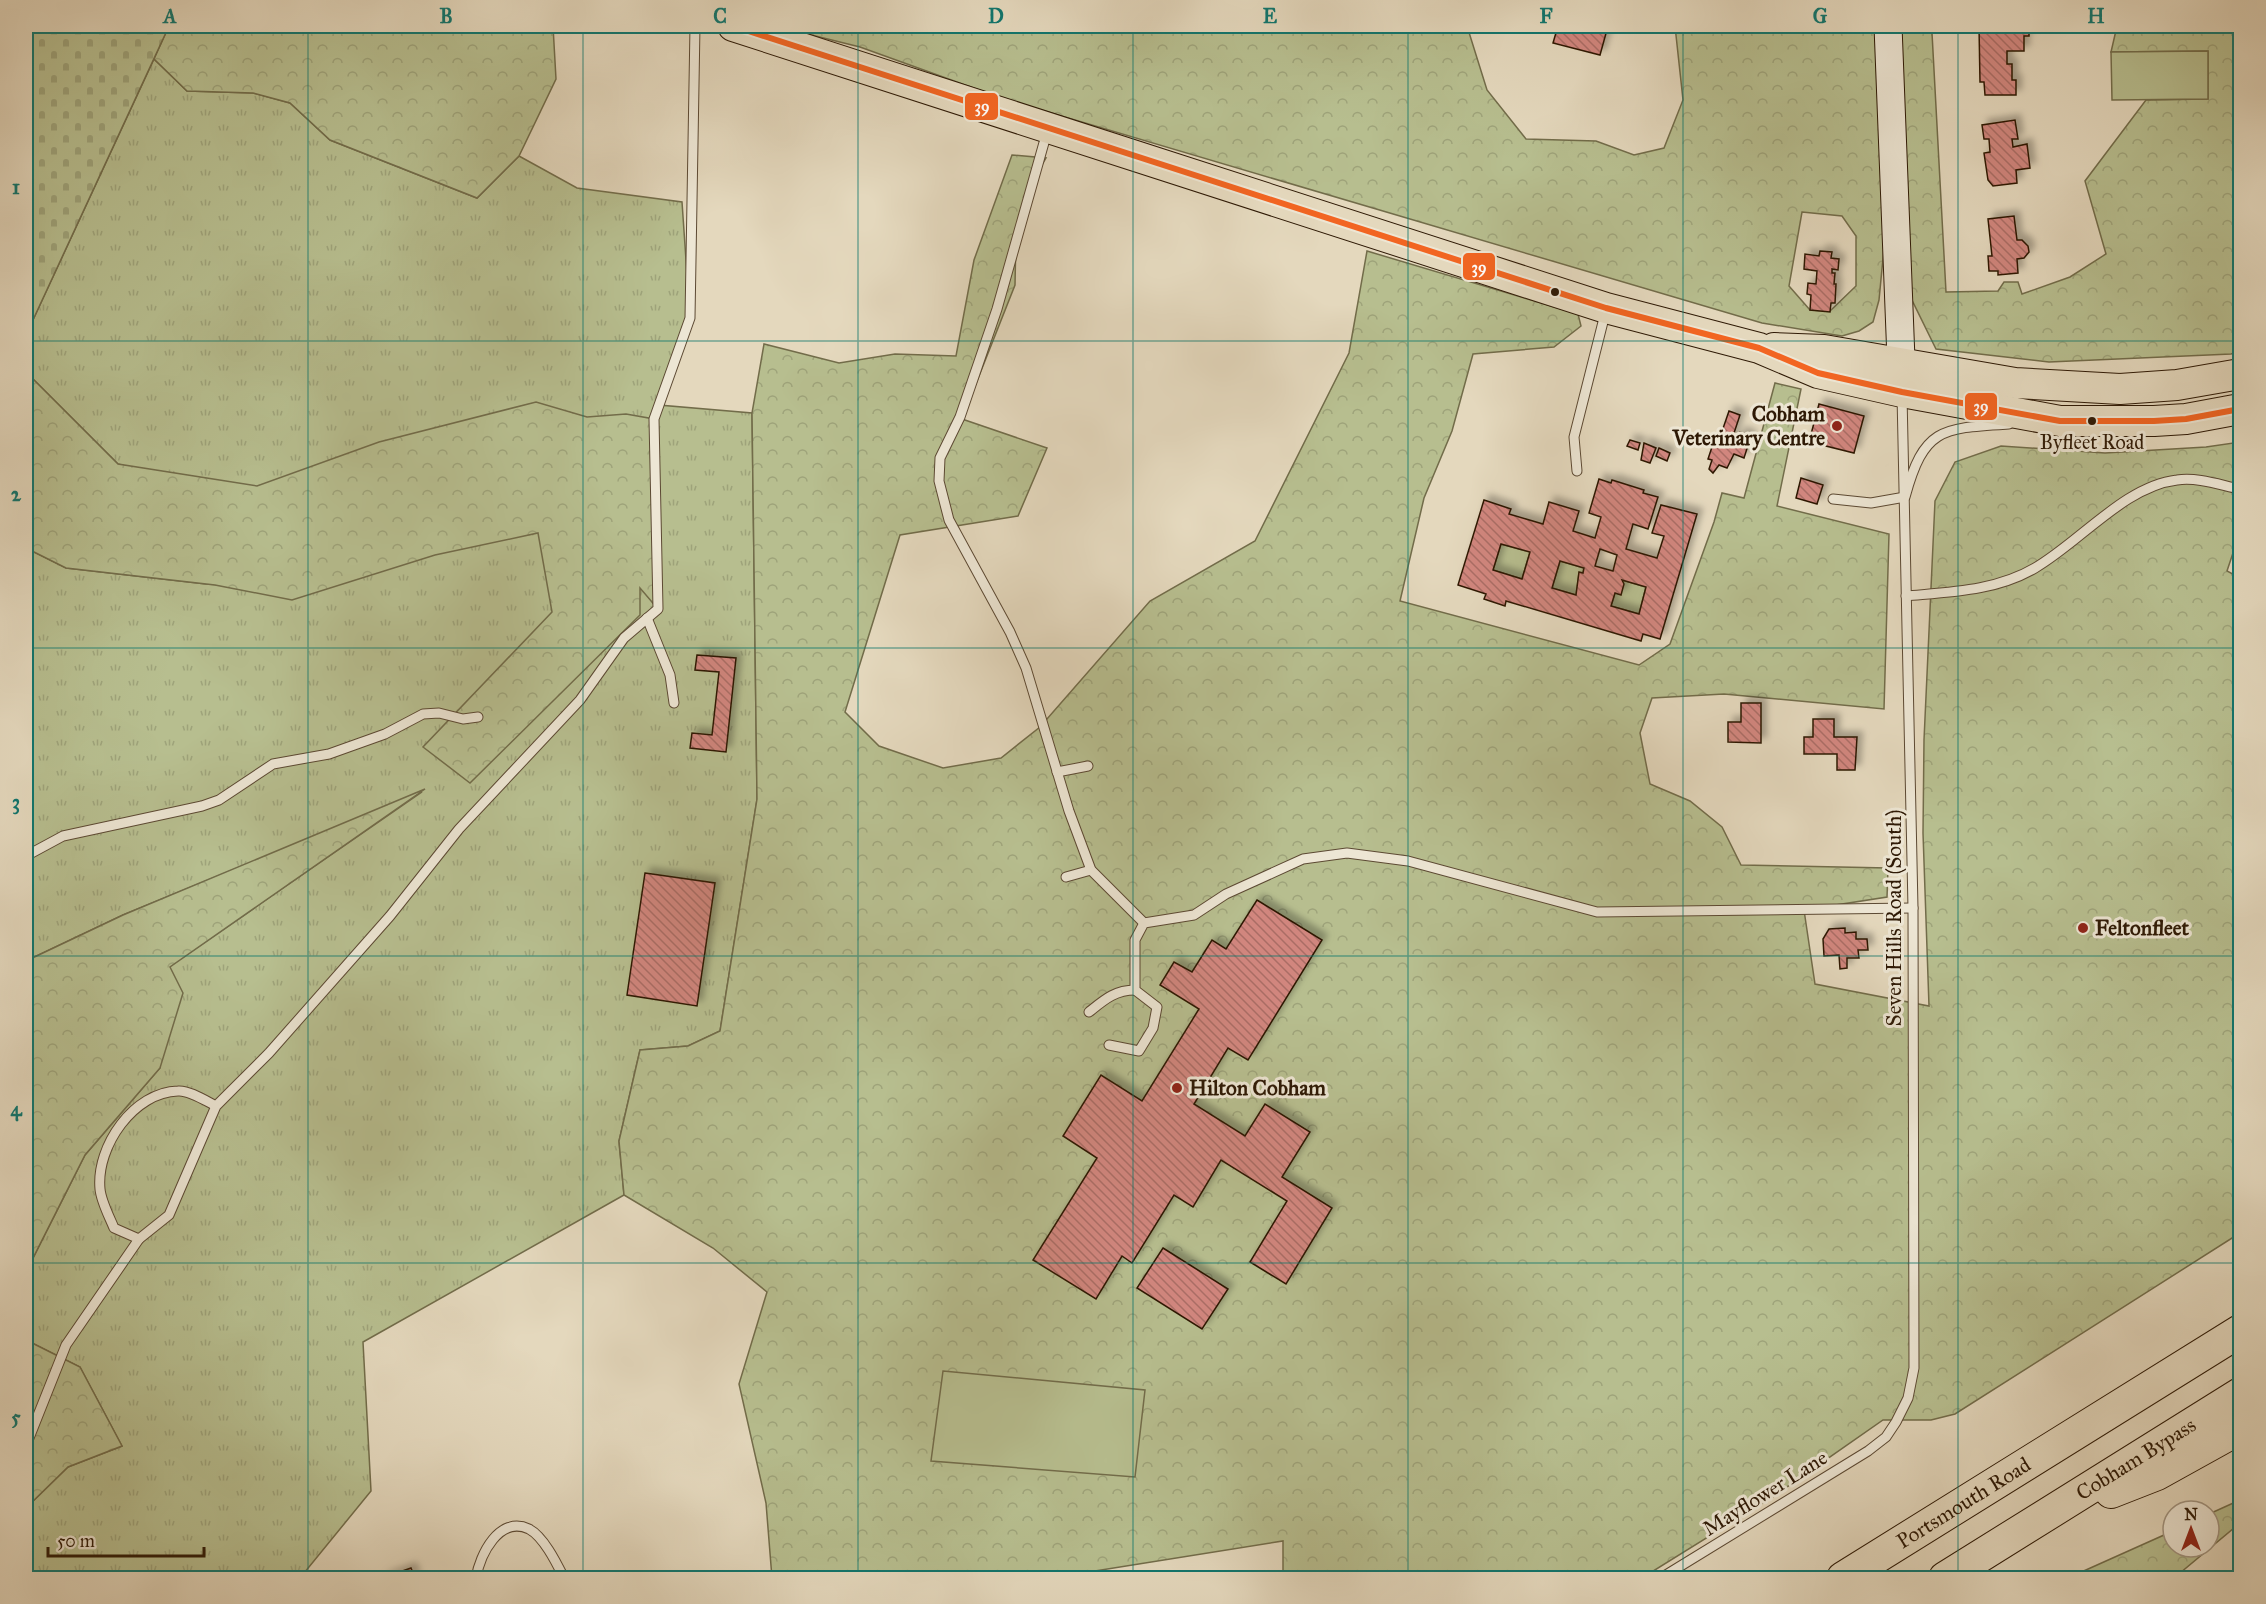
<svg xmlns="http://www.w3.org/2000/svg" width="2266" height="1604" viewBox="0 0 2266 1604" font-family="'IM FELL Great Primer',serif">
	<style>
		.grass { fill: url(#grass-tufts); stroke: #726c4a; stroke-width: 1.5 }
		.forest { fill: url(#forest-crowns); stroke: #726c4a; stroke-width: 1.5; fill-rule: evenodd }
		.cemetery { fill: url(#cemetery-stones); stroke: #726c4a; stroke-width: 1.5 }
		.garden { fill: #b7be8f; stroke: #726c4a; stroke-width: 1.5 }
		.building { fill: url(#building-back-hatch); stroke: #2e1905; stroke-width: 1.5; fill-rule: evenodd; filter: url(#shadow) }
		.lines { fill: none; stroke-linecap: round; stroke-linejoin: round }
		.service-casing { stroke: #5c4933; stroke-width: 11 }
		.secondary-casing { stroke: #2e1905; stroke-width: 29 }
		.primary-casing { stroke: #2e1905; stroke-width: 32 }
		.trunk-casing { stroke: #2e1905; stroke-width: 34 }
		.service { stroke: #ede6d4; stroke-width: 9 }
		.secondary { stroke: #ede6d4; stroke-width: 27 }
		.primary { stroke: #e4d8bd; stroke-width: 30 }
		.trunk { stroke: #e4d8bd; stroke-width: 32 }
		.bus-1-casing { stroke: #ede6d4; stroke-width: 10 }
		.bus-1 { stroke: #f26522; stroke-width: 6 }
		.grid { fill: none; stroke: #0f766e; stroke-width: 1.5; stroke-opacity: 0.55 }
		.bus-dot { fill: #2e1905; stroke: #ede6d4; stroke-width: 2 }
		.poi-dot { fill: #8f2418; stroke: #ede6d4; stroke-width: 2 }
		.labels { text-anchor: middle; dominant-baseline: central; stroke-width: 6; stroke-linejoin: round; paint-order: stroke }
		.bus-label { font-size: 20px; fill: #2e1905; stroke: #ede6d4 }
		.poi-label { font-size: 21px; font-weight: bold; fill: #2e1905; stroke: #ede6d4; text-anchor: start }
		.street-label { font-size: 21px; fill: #2e1905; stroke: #ede6d4 }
		.line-badge { stroke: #ede6d4; stroke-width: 2 }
		.badge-label { font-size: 16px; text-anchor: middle; font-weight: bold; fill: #fff }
		.neatline { fill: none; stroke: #0f766e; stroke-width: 2 }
		.grid-label { font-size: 20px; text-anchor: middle; font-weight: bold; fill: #0f766e }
	</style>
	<defs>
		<pattern id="grass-tufts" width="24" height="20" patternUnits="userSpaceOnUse" patternTransform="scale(1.5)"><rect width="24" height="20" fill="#b7be8f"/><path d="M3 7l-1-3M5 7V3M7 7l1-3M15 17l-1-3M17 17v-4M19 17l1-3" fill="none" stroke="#9ea37a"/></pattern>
		<pattern id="forest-crowns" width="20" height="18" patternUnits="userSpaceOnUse" patternTransform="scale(1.5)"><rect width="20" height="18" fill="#b7be8f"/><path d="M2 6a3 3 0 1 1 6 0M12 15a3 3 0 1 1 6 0" fill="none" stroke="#9ea37a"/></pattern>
		<pattern id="cemetery-stones" width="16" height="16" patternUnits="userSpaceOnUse" patternTransform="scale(1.5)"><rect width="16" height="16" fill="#b7be8f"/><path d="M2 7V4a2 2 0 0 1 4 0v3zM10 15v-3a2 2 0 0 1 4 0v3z" fill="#9ea37a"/></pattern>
		<pattern id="building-back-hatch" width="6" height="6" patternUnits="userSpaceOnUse" patternTransform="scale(1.5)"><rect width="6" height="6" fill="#d1867e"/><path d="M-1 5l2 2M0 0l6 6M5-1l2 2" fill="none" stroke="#aa6d65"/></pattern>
		<filter id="shadow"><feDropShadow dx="5.5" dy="-5.5" stdDeviation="3" flood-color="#0004"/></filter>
	</defs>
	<rect width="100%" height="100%" fill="#e4d8bd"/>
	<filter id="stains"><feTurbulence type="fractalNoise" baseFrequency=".00333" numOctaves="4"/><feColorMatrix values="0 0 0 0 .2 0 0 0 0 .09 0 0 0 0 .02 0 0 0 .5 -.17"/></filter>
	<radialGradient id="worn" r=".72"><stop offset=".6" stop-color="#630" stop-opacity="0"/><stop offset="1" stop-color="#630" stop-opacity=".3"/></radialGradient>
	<path class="grass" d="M 154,59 L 187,91 L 253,93 L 290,103 L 330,140 L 477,198 L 519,156 L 577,188 L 682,202 L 690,318 L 659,405 L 752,413 L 757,799 L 720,1031 L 688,1046 L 640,1050 L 619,1141 L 624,1195 L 363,1342 L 371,1491 L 300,1578 L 26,1578 L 26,1508 L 68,1467 L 122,1446 L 80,1367 L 28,1341 L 26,1272 L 85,1155 L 160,1068 L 169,967 L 422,792 L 123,915 L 26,961 L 26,548 L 66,568 L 206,584 L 299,589 L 552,498 L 622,563 L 657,608 L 654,419 L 260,499 L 189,484 L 118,464 L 26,372 L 26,335 Z"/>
	<g class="forest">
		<path d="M 169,26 L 553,26 L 556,79 L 519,156 L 477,198 L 330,140 L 290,103 L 253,93 L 187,91 L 154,59 Z"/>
		<path d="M 775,26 L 1467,26 L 1487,90 L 1526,139 L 1596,141 L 1634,155 L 1664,148 L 1683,100 L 1675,26 L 1884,26 L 1891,175 L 1879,300 L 1873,322 L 1859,331 L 1842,336 L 1762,323 L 1004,99 L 860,47 ZM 1802,212 L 1842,216 L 1856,236 L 1856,286 L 1830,311 L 1810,310 L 1789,286 Z"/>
		<path d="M 2117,26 L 2240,26 L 2240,351 L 2231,354 L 2049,362 L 1936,349 L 1908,292 L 1900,29 L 1932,33 L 1946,292 L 1998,291 L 2004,282 L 2018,282 L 2022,294 L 2070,277 L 2106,254 L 2085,181 L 2146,100 L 2208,99 L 2208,51 L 2111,52 Z"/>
		<path d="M 1012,155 L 1046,158 L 1035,177 L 1016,234 L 1015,285 L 962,419 L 1047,448 L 1018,516 L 900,535 L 845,712 L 879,746 L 943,768 L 1001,758 L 1040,727 L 1150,601 L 1255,541 L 1349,353 L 1367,251 L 1578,314 L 1581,326 L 1554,347 L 1473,354 L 1452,431 L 1424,498 L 1400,601 L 1639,665 L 1670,644 L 1714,522 L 1722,493 L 1744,498 L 1775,383 L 1801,389 L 1777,506 L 1889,534 L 1884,709 L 1724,694 L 1652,698 L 1640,733 L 1650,784 L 1690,801 L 1722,827 L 1741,865 L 1888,868 L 1887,897 L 1804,910 L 1815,984 L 1929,1006 L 1923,833 L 1924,740 L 1935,501 L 1955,462 L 2001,446 L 2105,453 L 2206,447 L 2240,442 L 2240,532 L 2227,571 L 2240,578 L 2240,1233 L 1955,1414 L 1931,1420 L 1883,1420 L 1774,1496 L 1642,1578 L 1283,1578 L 1283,1541 L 1051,1578 L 772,1578 L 766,1503 L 739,1384 L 767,1292 L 713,1248 L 624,1195 L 619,1141 L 640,1050 L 688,1046 L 720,1031 L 757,799 L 752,413 L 764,344 L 839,363 L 895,354 L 956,356 L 974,260 Z"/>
		<path d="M 26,372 L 118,464 L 257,486 L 379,442 L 536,402 L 587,417 L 626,414 L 654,419 L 658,609 L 640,588 L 640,615 L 470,783 L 423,747 L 552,612 L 538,533 L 435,555 L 292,600 L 215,585 L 66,568 L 26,548 Z"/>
		<path d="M 425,789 L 170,967 L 183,993 L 160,1068 L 85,1155 L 26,1272 L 28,1341 L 80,1367 L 122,1446 L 68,1467 L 26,1508 L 26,961 L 123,915 Z"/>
		<path d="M 2240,1500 L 2240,1523 L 2174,1578 L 2068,1578 L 2173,1531 L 2173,1547 L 2209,1547 L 2209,1514 Z"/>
	</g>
	<path class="cemetery" d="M 26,26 L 169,26 L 26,335 Z"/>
	<g class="garden">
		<path d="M 2208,51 L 2208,99 L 2112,100 L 2111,52 Z"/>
		<path d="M 1501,544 L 1530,552 L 1522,579 L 1493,570 Z"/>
		<path d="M 1560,561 L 1584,568 L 1583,573 L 1579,573 L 1576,595 L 1552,588 Z"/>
		<path d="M 1622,580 L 1646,587 L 1639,614 L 1611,606 L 1615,593 L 1620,594 Z"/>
		<path d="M 943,1371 L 1145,1390 L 1135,1477 L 931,1461 Z"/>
	</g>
	<g class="building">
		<path d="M 1558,26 L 1608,26 L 1600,55 L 1553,43 Z"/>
		<path d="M 1979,26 L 2029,26 L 2029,36 L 2024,36 L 2024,51 L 2007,51 L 2007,64 L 2012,64 L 2012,80 L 2016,80 L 2016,95 L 1985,95 L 1984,82 L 1980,82 Z"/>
		<path d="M 2015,120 L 2018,139 L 2012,139 L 2013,147 L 2027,144 L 2030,168 L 2016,170 L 2017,183 L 1993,186 L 1988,180 L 1984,153 L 1990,152 L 1989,139 L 1984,139 L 1982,125 Z"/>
		<path d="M 2014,216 L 2017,240 L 2022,240 L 2028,246 L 2029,252 L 2024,258 L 2017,259 L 2018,273 L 1998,275 L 1998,271 L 1989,271 L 1988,256 L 1992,256 L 1988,219 Z"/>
		<path d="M 1820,251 L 1832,252 L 1831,258 L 1839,259 L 1838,270 L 1832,269 L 1832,273 L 1835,273 L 1834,284 L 1836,284 L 1835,303 L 1831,303 L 1830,312 L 1810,310 L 1811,295 L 1807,294 L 1808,283 L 1816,284 L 1817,271 L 1804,269 L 1805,254 L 1819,256 Z"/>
		<path d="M 1819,404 L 1864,416 L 1854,453 L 1814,443 L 1810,438 Z"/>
		<path d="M 1729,411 L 1740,415 L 1732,439 L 1737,441 L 1740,432 L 1751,436 L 1744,458 L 1734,454 L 1727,468 L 1719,465 L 1713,473 L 1709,469 L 1712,460 L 1708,459 L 1713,444 L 1717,446 Z"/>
		<path d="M 1630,440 L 1640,443 L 1638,450 L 1627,446 Z"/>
		<path d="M 1644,443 L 1656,448 L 1650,463 L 1641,460 Z"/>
		<path d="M 1659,448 L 1670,453 L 1667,461 L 1656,456 Z"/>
		<path d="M 1801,478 L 1823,485 L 1817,504 L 1796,498 Z"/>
		<path d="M 1599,479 L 1611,483 L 1612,480 L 1644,490 L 1643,493 L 1658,497 L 1648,529 L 1633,524 L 1626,549 L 1657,558 L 1664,536 L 1652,533 L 1661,505 L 1697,514 L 1660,639 L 1643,634 L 1641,641 L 1506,601 L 1505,606 L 1484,599 L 1486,594 L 1458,585 L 1484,500 L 1511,509 L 1509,514 L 1543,524 L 1549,502 L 1579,511 L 1573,531 L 1595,538 L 1601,517 L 1589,513 ZM 1501,544 L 1530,552 L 1522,579 L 1493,570 ZM 1600,549 L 1617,555 L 1613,571 L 1595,566 ZM 1560,561 L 1584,568 L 1583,573 L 1579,572 L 1576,595 L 1552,588 ZM 1622,580 L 1646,587 L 1639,614 L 1611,606 L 1615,593 L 1621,595 L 1624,584 Z"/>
		<path d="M 697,655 L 736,658 L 726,752 L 690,748 L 692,733 L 712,735 L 719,672 L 695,670 Z"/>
		<path d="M 1741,703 L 1761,703 L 1761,743 L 1728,742 L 1728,722 L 1741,722 Z"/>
		<path d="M 1813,719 L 1834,719 L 1834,737 L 1857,737 L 1855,770 L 1837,770 L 1837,754 L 1804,754 L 1804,737 L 1813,737 Z"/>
		<path d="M 645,873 L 715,883 L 697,1006 L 627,995 Z"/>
		<path d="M 1257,900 L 1322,940 L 1248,1060 L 1228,1048 L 1194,1104 L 1245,1136 L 1265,1104 L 1310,1132 L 1282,1177 L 1332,1208 L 1286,1284 L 1250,1262 L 1287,1201 L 1221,1160 L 1193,1207 L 1174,1195 L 1132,1263 L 1122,1256 L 1096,1299 L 1033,1260 L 1097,1158 L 1063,1136 L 1101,1075 L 1142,1101 L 1199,1009 L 1160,985 L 1174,962 L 1192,972 L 1212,940 L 1226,949 Z"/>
		<path d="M 1845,928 L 1845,933 L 1856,932 L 1856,939 L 1867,939 L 1868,950 L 1858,950 L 1859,958 L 1847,958 L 1847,968 L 1840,969 L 1839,955 L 1824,956 L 1823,939 L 1829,929 Z"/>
		<path d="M 1163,1248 L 1228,1289 L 1202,1329 L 1137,1288 Z"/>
		<path d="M 411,1568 L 415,1578 L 382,1578 Z"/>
	</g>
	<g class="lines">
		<defs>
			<g id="service">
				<path d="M 1047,132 L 997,309 L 960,417 L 940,458 L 939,481 L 949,520 L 1010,632 L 1026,668 L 1069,811 L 1091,870 L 1144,923"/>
				<path d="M 1577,471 L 1574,437 L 1606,310"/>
				<path d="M 1833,499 L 1871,503 L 1905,497 C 1924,428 1941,428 2009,424"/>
				<path d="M 1906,596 C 1950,592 1996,591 2035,568 C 2080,542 2125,486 2177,480 C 2198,477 2220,485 2240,489"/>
				<path d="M 647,618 L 670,675 L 674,703"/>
				<path d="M 1057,772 L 1088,766"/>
				<path d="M 26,856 L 63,836 L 202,806 L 219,800 L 273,764 L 329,754 L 385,734 L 423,714 L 439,713 L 463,719 L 478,717"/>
				<path d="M 1066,877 L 1091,870"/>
				<path d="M 1089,1012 C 1104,1000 1115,990 1135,990"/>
				<path d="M 1109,1045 L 1139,1051 L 1153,1028 L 1157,1007 L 1135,990 L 1135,940 L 1144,923 L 1194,915 L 1226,894 L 1303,859 L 1347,853 L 1408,861 L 1597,912 L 1913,908"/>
				<path d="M 216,1106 C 206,1101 189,1090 178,1091 C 134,1092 96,1146 100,1189 C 101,1201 109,1216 114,1228 L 139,1239 L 169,1215 L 216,1106 L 269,1053 L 390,916 L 459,829 L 580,700 L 624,638 L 658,609 L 654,419 L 690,318 L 695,26"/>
				<path d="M 26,1439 L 29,1438 L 66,1345 L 139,1239"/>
				<path d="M 476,1578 C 480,1555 499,1515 529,1529 C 544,1537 557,1564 564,1578"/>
				<path d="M 1661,1578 L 1868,1451 L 1886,1437 L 1896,1422 L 1908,1398 L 1914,1368 L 1913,908 L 1902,395"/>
			</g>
			<path id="secondary" d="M 1888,26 L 1902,385"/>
			<g id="primary">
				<path d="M 733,26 L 1606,308 L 1759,348 L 1818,373 L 1902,392 L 2060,421 L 2154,421 L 2186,419 L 2240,409"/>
				<path d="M 1774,348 L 1824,350 L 2015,383 L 2120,389 L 2177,385 L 2240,374"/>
			</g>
			<g id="trunk">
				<path d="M 2111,1492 L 2157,1474 L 2240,1428"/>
				<path id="s1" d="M 1843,1578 L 2240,1331"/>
				<path id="s2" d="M 1945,1578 L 2240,1394"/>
			</g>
		</defs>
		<use href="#service" class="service-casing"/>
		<use href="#secondary" class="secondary-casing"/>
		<use href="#primary" class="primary-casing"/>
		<use href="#trunk" class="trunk-casing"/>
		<use href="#service" class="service"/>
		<use href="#secondary" class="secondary"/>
		<use href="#primary" class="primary"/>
		<use href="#trunk" class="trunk"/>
		<defs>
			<path id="bus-1" d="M 733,26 L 1606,308 L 1759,348 L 1818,373 L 1902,392 L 2060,421 L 2154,421 L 2186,419 L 2240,409"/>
		</defs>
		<use href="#bus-1" class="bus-1-casing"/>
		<use href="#bus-1" class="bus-1"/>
	</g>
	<path class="grid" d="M 308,26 L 308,1578M 583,26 L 583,1578M 858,26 L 858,1578M 1133,26 L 1133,1578M 1408,26 L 1408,1578M 1683,26 L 1683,1578M 1958,26 L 1958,1578M 26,341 L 2240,341M 26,648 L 2240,648M 26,956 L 2240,956M 26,1263 L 2240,1263"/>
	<g class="bus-dot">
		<circle cx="1555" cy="292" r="5"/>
		<circle cx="2092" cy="421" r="5"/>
	</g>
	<g class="poi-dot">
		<circle cx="1837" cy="426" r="6"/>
		<circle cx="2083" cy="928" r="6"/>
		<circle cx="1177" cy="1088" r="6"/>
	</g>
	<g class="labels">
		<g class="bus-label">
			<text x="2092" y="442">Byfleet Road</text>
		</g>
		<g class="poi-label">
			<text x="1825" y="414" text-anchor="end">Cobham<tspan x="1825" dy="24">Veterinary Centre</tspan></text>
			<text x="2095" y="928">Feltonfleet</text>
			<text x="1189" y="1088">Hilton Cobham</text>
		</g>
		<g class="street-label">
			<text transform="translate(1894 918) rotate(-90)">Seven Hills Road (South)</text>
			<text stroke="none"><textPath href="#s2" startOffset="225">Cobham Bypass</textPath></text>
			<text transform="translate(1765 1493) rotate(-32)">Mayflower Lane</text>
			<text stroke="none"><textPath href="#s1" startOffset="142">Portsmouth Road</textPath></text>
		</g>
	</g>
	<g class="line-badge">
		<rect x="964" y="92" width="35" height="29" rx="6" fill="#f26522"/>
		<rect x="1462" y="252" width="34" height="29" rx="6" fill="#f26522"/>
		<rect x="1964" y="392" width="34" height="29" rx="6" fill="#f26522"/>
	</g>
	<g class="badge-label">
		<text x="982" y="112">39</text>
		<text x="1479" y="273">39</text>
		<text x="1981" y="412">39</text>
	</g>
	<rect width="2266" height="1604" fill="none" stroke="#e4d8bd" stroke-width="66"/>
	<g transform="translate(2191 1529)"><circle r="28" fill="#ede6d4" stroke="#a19481" stroke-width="1.5"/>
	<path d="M0-4.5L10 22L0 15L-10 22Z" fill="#8f2418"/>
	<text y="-9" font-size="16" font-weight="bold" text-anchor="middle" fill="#2e1905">N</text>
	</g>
	<path d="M48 1547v9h156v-9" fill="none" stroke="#2e1905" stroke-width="3"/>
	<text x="57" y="1547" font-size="18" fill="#2e1905" stroke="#ede6d4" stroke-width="4.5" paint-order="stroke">50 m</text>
	<rect x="33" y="33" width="2200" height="1538" class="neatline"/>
	<g class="grid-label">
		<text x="170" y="23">A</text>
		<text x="446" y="23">B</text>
		<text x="720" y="23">C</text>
		<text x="996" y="23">D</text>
		<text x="1270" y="23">E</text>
		<text x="1546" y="23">F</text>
		<text x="1820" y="23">G</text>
		<text x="2096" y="23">H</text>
		<text x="16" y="194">1</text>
		<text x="16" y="501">2</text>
		<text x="16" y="809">3</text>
		<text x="16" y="1116">4</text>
		<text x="16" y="1424">5</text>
	</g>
	<rect width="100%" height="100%" filter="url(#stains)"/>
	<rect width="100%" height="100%" fill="url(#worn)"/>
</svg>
